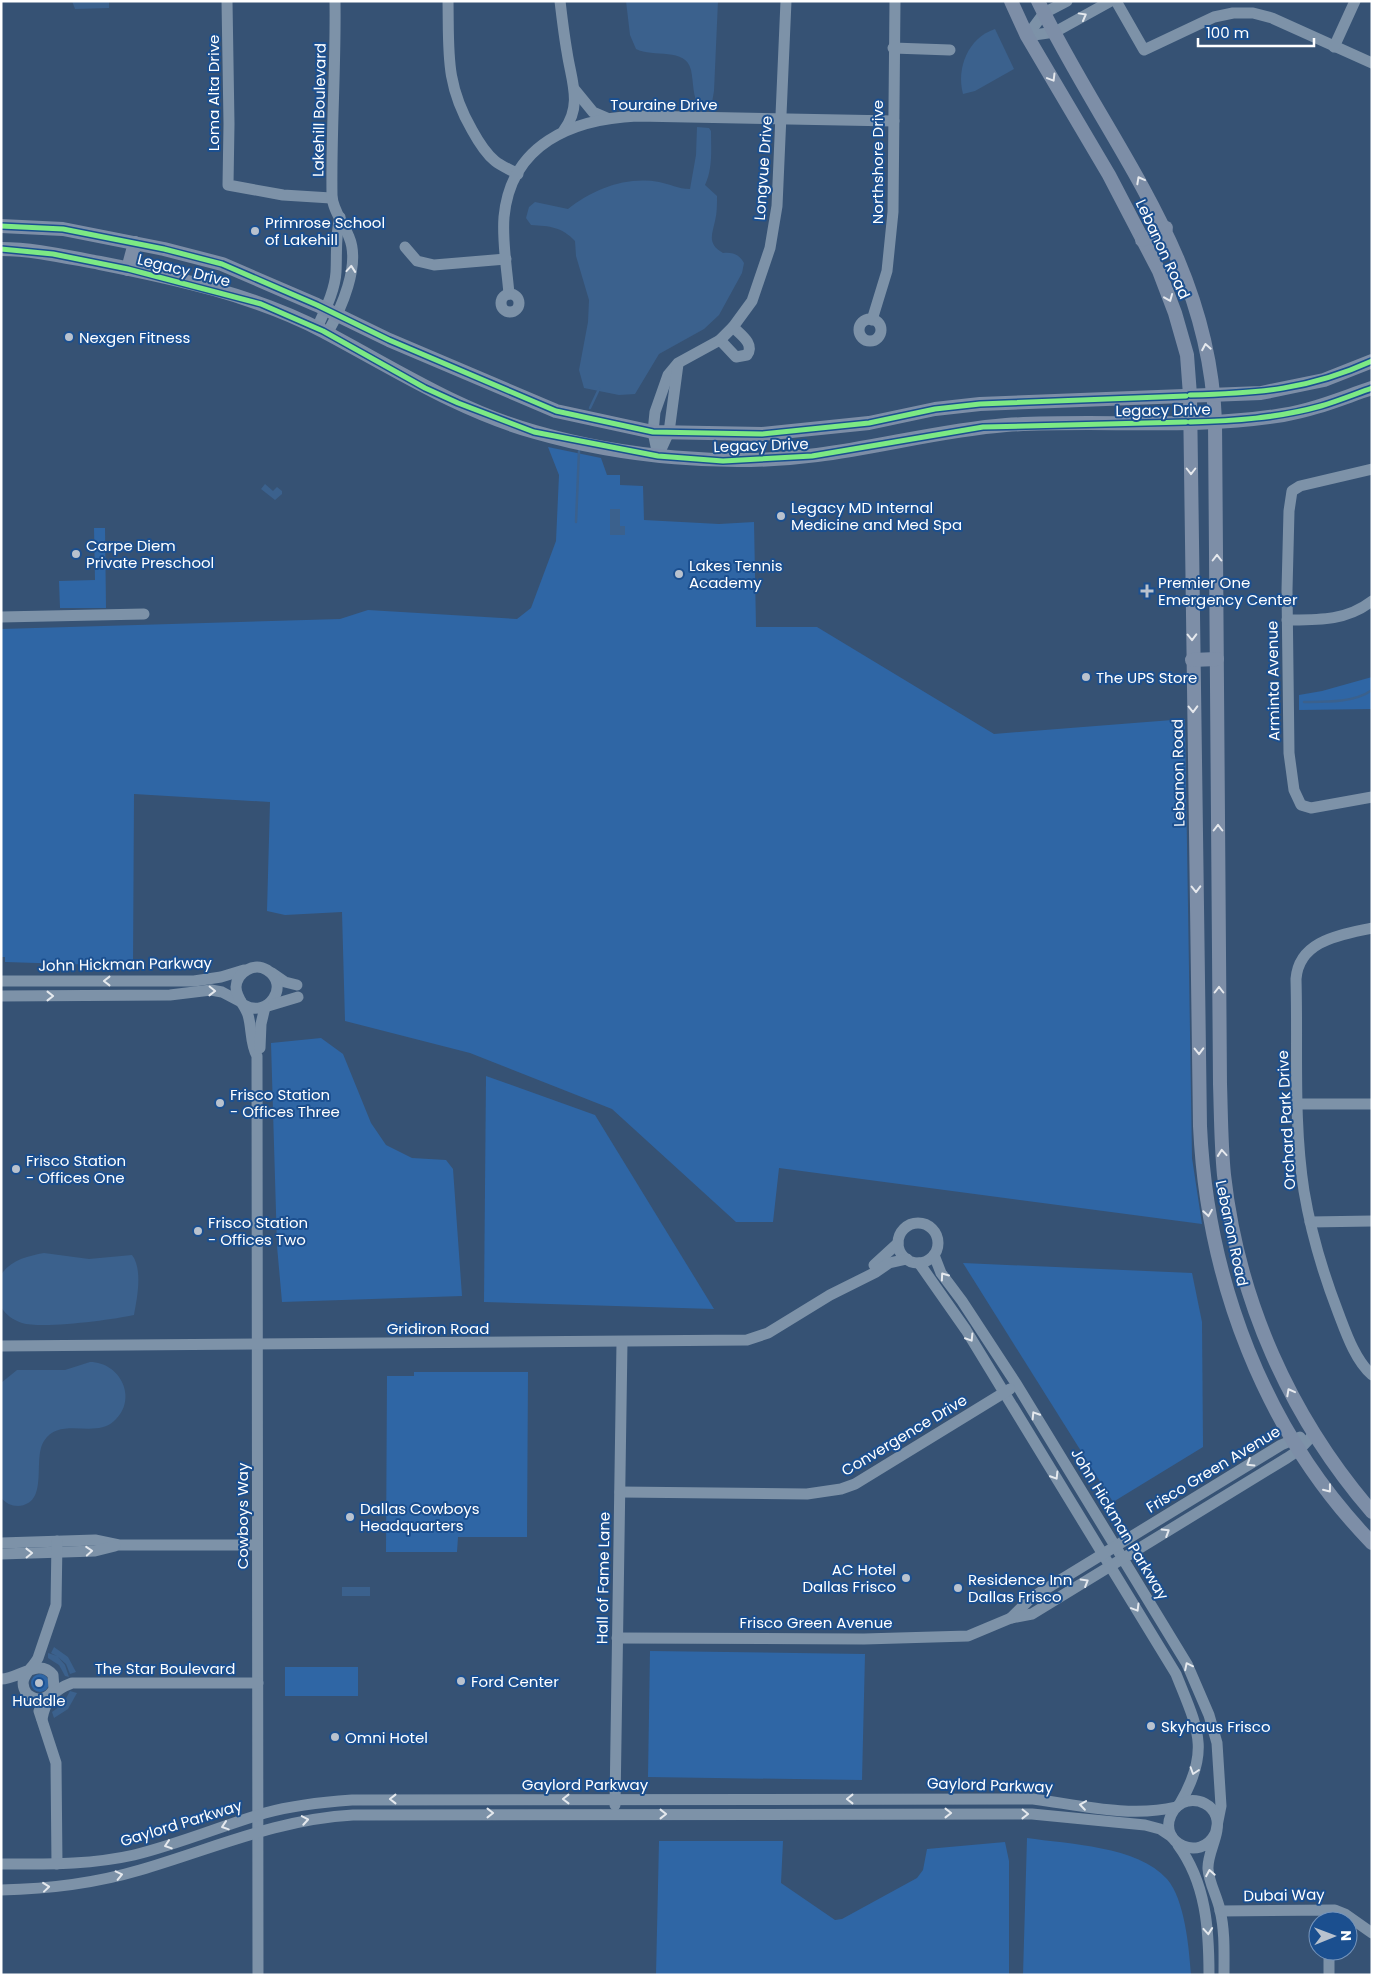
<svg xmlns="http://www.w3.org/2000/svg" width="1373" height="1976" viewBox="0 0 1373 1976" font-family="Poppins,sans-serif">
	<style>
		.green { fill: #2f66a5 }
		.water { fill: #3b618d }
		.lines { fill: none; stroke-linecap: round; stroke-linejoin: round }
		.stream { stroke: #3b618d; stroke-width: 2.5 }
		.minor { stroke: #7d92a8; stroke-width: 11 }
		.major { stroke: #7d8ea7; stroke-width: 14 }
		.cycleway-casing { stroke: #1b4f8f; stroke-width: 8 }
		.cycleway { stroke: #7ce984; stroke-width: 5 }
		.oneway { stroke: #e5e9ee }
		.oneway2 { stroke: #e5e8ed }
		.poi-dot { fill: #b9c2ce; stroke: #1b4f8f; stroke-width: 2 }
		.labels { text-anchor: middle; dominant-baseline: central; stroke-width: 4; stroke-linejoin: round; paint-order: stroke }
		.street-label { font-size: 15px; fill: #fff; stroke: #1b4f8f }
		.poi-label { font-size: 15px; fill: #fff; stroke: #1b4f8f; text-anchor: start }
	</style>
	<rect width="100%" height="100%" fill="#365274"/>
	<g class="green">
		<path d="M 548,447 L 601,458 L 607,475 L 620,475 L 620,485 L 643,486 L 644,520 L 719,524 L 754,522 L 756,627 L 817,627 L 994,734 L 1185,719 L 1192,1158 L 1202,1224 L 779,1168 L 773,1222 L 736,1222 L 612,1109 L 470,1053 L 345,1021 L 342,912 L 285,915 L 267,911 L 270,802 L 134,794 L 133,966 L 5,962 L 5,957 L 1,957 L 1,629 L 340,619 L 368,610 L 517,619 L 531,608 L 556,541 L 559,475 Z"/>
		<path d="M 94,528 L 105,528 L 106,608 L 60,608 L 59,581 L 95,580 Z"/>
		<path d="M 1372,677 L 1372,709 L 1299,710 L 1299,695 L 1322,691 Z"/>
		<path d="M 321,1038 L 343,1054 L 371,1123 L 386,1145 L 412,1158 L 446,1160 L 453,1169 L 462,1296 L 282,1302 L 277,1246 L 271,1043 Z"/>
		<path d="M 486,1076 L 595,1115 L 714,1309 L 484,1302 Z"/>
		<path d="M 963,1263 L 1192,1273 L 1202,1322 L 1203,1447 L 1113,1502 Z"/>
		<path d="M 414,1372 L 528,1372 L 527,1537 L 458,1537 L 457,1552 L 386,1552 L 387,1376 L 414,1376 Z"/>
		<path d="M 650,1651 L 865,1654 L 862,1780 L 648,1777 Z"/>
		<rect x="285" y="1667" width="73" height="29"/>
		<circle cx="40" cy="1683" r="9"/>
		<path d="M 1027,1838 C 1068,1844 1138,1846 1167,1879 C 1185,1900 1189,1948 1191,1975 L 1023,1975 Z"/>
		<path d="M 659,1841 L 783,1841 L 781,1883 L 835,1920 L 842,1919 L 917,1878 L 923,1870 L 927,1849 L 1005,1842 L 1009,1861 L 1009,1975 L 656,1975 Z"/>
	</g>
	<g class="water">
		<path d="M 72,1 L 109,1 L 109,8 L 75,9 Z"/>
		<path d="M 626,1 L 718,1 L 714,91 L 711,108 L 700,108 C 692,96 694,84 691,70 C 686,47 653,58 636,49 L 630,35 Z"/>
		<path d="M 995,29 L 1014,69 L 975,91 L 963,94 C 956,68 968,38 995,29 Z"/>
		<path d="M 697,127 L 709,128 L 711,131 C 711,149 713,168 705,185 L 717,196 C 717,205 717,213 715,221 C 712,235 707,244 723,253 C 732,252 739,254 744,263 L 742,273 L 719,315 L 704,329 L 659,354 L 635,394 L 619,395 L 584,388 L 579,370 L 588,322 L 589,300 L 576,256 L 575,241 C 562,227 550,226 531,225 L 526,218 L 529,207 L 535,202 L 568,209 C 593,189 627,176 659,182 C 670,184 678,189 690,189 L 696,155 Z"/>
		<path d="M 265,484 L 273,491 L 277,487 L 282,491 L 282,494 L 275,500 L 261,489 Z"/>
		<path d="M 610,509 L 620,509 L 620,526 L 625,526 L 625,535 L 610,535 Z"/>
		<path d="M 44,1253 L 89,1259 L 132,1255 C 143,1269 137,1299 134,1315 C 111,1320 43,1329 22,1323 C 13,1320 6,1315 1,1307 L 1,1275 C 10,1260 28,1256 44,1253 Z"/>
		<path d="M 90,1362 C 120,1362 139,1399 114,1421 C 95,1439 60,1416 44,1441 C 32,1459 50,1504 18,1506 C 11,1506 6,1503 1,1498 L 1,1383 L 17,1370 L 65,1370 Z"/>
		<rect x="342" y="1587" width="28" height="9"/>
		<path d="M 54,1647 L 68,1657 L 76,1672 L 70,1674 L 66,1664 L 58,1657 L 65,1665 L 69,1677 L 65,1676 L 59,1665 L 48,1658 L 48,1653 L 57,1656 L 51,1653 Z"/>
		<path d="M 70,1691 L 77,1693 L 68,1709 L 54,1718 L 52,1712 L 63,1704 Z"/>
	</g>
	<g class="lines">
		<g class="stream">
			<path d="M 590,408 L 599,389"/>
			<path d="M 576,522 L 579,451"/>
			<path d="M 1304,702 C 1325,702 1354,703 1372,690"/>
		</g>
		<g class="minor">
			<path d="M 227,1 L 229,124 L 228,185 L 283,195 L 331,198"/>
			<path d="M 448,1 C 449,53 445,83 472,130 C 478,141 485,153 495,161 C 501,166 511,170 518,174"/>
			<path d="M 560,1 C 562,18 564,35 567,52 C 571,80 583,105 564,130"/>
			<path d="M 1116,1 L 1144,50 L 1214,17 L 1233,13 L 1253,13 L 1272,18 L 1372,63"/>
			<path d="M 1027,36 L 1055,32 L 1111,1"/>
			<path d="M 1027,36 L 1044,13 L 1067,1"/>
			<path d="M 1334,47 L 1355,1"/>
			<path d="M 893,48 L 950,50"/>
			<path d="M 575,90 L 593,112 L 607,118"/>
			<path d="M 405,247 L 417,261 L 434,265 L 506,259"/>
			<path d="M 509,294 C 507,269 502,242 504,217 C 511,144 572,119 637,116 L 894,121"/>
			<circle cx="510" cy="303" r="9"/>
			<circle cx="870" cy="330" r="11"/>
			<path d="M 872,320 L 887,271 L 893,212 L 895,1"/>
			<path d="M 317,328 C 324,312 335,291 336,272 C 337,253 335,236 340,217"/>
			<path d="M 327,334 C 341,309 361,265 349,237 C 344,224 332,209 332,195 C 331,130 336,66 335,1"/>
			<path d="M 720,340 L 736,357 L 747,355 C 755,344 741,335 733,327"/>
			<path d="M 658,456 L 653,432 L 655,412 L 668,375 L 678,363 L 720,340 L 733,327 L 752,301 L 770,248 L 777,206 L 786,1"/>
			<path d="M 658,456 L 669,432 L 678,364"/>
			<path d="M 1372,469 L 1300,486 L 1292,491 L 1289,511 L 1287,590 L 1289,753 L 1294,790 L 1301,805 L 1311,808 L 1372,797"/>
			<path d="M 1,617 L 144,614"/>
			<path d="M 1287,620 C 1319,620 1346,621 1372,601"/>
			<path d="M 1372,928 C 1341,935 1299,940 1296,979 C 1298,1049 1293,1121 1304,1191 C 1311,1233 1323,1273 1338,1312 C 1346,1333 1355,1360 1372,1375"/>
			<path d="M 272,973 L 285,982 L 297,985"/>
			<path d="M 1,981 L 194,981 L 221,977 L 244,970"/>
			<path d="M 1,996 L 170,995 L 211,990 L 222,992 L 241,1002"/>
			<path d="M 244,1005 C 268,1019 291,985 267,970 C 254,962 237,972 236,987 C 236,998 245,1005 248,1015 C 252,1028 250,1044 257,1056 L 258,1975"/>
			<path d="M 268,1006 L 298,997"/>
			<path d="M 260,1048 L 261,1024 L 265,1007"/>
			<path d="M 1298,1104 L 1372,1104"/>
			<path d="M 1310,1222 L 1372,1221"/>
			<circle cx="918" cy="1243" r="20"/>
			<path d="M 934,1255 L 941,1273 L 962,1301 L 1017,1385 L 1187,1664 L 1209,1715 L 1217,1743 L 1221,1806 L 1216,1831"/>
			<path d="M 919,1263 L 966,1330 L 1176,1674 C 1197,1727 1212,1750 1179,1805"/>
			<path d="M 874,1265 L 898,1243"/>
			<path d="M 1,1346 L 747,1340 L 768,1333 L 830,1295 L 876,1272 L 889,1263 L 907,1259"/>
			<path d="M 620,1492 L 807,1494 L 841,1489 L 855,1484 L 1010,1389"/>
			<path d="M 1,1543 L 95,1540 L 119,1545 L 257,1545"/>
			<path d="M 1,1554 L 95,1551 L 115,1546"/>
			<path d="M 1011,1618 L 1031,1598 L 1281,1445 L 1300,1437"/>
			<path d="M 617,1638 L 864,1639 L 968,1636 L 1011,1618 L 1032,1614 L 1287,1458 L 1299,1450 L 1314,1434"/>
			<path d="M 1,1679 C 19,1679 39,1657 53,1675 L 54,1689 C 48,1700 37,1702 27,1694 C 16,1678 31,1671 38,1658 L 56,1605 L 57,1541"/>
			<path d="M 39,1711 L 56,1763 L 57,1864"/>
			<path d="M 42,1719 C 46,1699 53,1690 72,1683 L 258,1683"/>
			<path d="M 615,1805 L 622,1342"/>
			<path d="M 1215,1834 C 1201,1862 1158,1844 1171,1815 C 1174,1808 1180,1803 1188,1801 C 1200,1799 1212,1805 1216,1816 C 1222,1833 1207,1852 1208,1869 C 1209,1883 1217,1896 1220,1910 C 1225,1931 1224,1953 1224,1975"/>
			<path d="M 1178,1845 C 1206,1883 1209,1929 1209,1975"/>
			<path d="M 1,1864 C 46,1864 90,1865 134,1855 C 179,1844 221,1826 265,1813 C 294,1805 323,1802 352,1800 L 1033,1799 C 1079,1805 1130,1818 1176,1807"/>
			<path d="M 1,1890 C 48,1889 96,1883 140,1870 C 212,1849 278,1819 353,1815 L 1032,1814 L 1145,1825 L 1160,1829 L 1172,1837"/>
			<path d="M 1220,1911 L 1335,1910 L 1345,1914 L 1372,1933"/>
			<path d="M 1329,1975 L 1329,1951"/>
		</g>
		<g class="major">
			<path d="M 1011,1 L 1027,36 L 1109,175 L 1159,271 L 1175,313 L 1187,355 L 1190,395 L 1200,1126 C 1207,1279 1264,1432 1372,1543"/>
			<path d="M 1038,1 C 1107,143 1209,254 1215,421 L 1220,1084 C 1221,1114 1221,1145 1224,1175 C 1238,1300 1290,1417 1372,1512"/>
			<path d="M 1,226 L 63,229 L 164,249 L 222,264 L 317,305 L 389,340 L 556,411 L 653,432 L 762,434 L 869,423 L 935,409 L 980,404 L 1261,393 L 1324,380 L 1372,361"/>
			<path d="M 1142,240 L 1166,228"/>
			<path d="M 1,249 C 34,249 67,257 100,263 C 176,278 254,295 323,331 C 393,368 459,411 535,432 C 622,457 727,467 817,455 C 880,447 942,430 1006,425 C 1098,419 1192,430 1283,415 C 1314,410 1342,398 1372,388"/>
			<path d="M 128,269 L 135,243"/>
			<path d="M 1192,660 L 1217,659"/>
		</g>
		<defs>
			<g id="cycleway">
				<path d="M 1,226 L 63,229 L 164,249 L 222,264 L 317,305 L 389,340 L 556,411 L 653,432 L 762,434 L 869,423 L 935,409 L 980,404 L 1186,396"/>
				<path d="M 1,249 L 53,254 L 128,269 L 261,304 L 323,331 L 425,388 L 458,403 L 534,432 L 658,456 L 723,461 L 812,456 L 983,427 L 1186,422"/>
				<path d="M 1190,395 C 1259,393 1308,390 1372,361"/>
				<path d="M 1190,422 C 1234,421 1278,418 1321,406 C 1338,401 1355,394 1372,388"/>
			</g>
		</defs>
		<use href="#cycleway" class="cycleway-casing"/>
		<use href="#cycleway" class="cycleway"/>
	</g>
	<defs><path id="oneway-chevron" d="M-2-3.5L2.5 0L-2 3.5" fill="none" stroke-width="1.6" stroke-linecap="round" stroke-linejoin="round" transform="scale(1.25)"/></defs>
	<g class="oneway">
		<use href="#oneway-chevron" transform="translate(1083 16) rotate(-29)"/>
		<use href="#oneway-chevron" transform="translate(351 269) rotate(-85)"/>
		<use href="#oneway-chevron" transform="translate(107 981) rotate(180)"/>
		<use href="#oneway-chevron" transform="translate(212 991) rotate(1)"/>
		<use href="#oneway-chevron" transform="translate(50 996)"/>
		<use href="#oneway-chevron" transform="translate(944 1276) rotate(-125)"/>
		<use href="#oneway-chevron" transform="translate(970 1338) rotate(58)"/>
		<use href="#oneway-chevron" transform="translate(1035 1415) rotate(-122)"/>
		<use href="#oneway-chevron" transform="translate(1250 1463) rotate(148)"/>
		<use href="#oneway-chevron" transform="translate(1055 1476) rotate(58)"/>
		<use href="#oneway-chevron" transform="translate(1166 1532) rotate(-32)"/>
		<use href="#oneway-chevron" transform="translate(89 1551) rotate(-4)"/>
		<use href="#oneway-chevron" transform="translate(29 1553) rotate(-1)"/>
		<use href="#oneway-chevron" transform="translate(1085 1582) rotate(-31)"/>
		<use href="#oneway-chevron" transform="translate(1136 1608) rotate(59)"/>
		<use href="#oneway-chevron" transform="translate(1188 1666) rotate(-116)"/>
		<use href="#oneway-chevron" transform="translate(1194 1771) rotate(108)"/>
		<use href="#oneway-chevron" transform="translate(393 1799) rotate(180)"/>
		<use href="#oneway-chevron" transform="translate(566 1799) rotate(180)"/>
		<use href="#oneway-chevron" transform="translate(850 1799) rotate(180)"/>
		<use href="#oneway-chevron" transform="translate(1083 1805) rotate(-172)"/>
		<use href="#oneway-chevron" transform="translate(490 1813)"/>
		<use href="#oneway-chevron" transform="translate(948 1813)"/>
		<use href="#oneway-chevron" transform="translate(663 1814)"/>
		<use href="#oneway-chevron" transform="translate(1025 1814) rotate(1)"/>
		<use href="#oneway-chevron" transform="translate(305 1820) rotate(-10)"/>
		<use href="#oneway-chevron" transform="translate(225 1826) rotate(162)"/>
		<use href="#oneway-chevron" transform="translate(168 1845) rotate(162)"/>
		<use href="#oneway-chevron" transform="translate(1210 1873) rotate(-100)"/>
		<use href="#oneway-chevron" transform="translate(119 1875) rotate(-13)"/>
		<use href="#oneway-chevron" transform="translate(46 1887) rotate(-6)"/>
		<use href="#oneway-chevron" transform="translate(1208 1931) rotate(85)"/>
	</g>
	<g class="oneway2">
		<use href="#oneway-chevron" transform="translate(1052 78) rotate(59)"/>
		<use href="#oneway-chevron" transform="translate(1140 180) rotate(-118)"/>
		<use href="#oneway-chevron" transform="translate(1169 298) rotate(68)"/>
		<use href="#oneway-chevron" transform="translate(1206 347) rotate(-100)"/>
		<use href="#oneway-chevron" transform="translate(1191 471) rotate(90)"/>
		<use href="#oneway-chevron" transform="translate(1217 558) rotate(-90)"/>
		<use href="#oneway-chevron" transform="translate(1192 637) rotate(89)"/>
		<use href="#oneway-chevron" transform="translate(1193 709) rotate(89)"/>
		<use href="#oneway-chevron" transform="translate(1218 828) rotate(-90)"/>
		<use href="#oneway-chevron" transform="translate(1196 889) rotate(89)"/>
		<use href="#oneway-chevron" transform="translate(1219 990) rotate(-90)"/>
		<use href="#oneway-chevron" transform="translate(1199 1051) rotate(89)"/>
		<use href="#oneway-chevron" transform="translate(1222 1153) rotate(-95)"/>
		<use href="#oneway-chevron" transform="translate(1208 1213) rotate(81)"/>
		<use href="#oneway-chevron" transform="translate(1290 1392) rotate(-118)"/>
		<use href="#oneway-chevron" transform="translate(1328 1489) rotate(52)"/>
	</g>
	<g class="poi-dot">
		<circle cx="255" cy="231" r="5"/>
		<circle cx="69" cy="337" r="5"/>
		<circle cx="781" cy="516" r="5"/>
		<circle cx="76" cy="554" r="5"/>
		<circle cx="679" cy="574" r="5"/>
		<path d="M1144.5 583.5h5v5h5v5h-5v5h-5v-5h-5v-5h5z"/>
		<circle cx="1086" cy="677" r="5"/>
		<circle cx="220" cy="1103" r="5"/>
		<circle cx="16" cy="1169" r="5"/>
		<circle cx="198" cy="1231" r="5"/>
		<circle cx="350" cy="1517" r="5"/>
		<circle cx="906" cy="1578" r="5"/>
		<circle cx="958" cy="1588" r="5"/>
		<circle cx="461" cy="1681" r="5"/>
		<circle cx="39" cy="1683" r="5"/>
		<circle cx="1151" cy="1726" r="5"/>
		<circle cx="335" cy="1737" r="5"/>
	</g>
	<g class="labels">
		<g class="street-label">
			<text transform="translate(213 93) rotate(-90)">Loma Alta Drive</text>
			<text x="664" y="104">Touraine Drive</text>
			<text transform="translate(319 110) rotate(-89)">Lakehill Boulevard</text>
			<text transform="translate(877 162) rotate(-90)">Northshore Drive</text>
			<text transform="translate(763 168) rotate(-86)">Longvue Drive</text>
			<text transform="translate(1163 249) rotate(65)">Lebanon Road</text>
			<text transform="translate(184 270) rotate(14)">Legacy Drive</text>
			<text transform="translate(1163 410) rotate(-1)">Legacy Drive</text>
			<text transform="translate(761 445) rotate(-2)">Legacy Drive</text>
			<text transform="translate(1273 681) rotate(-91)">Arminta Avenue</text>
			<text transform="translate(1178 773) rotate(-91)">Lebanon Road</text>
			<text transform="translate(125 964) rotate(-1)">John Hickman Parkway</text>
			<text transform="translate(1286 1120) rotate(-93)">Orchard Park Drive</text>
			<text transform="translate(1232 1233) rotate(78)">Lebanon Road</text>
			<text x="438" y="1328">Gridiron Road</text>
			<text transform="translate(904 1435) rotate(-31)">Convergence Drive</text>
			<text transform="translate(1213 1469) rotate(-31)">Frisco Green Avenue</text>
			<text transform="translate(242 1516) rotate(-90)">Cowboys Way</text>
			<text transform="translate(1120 1524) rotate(59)">John Hickman Parkway</text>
			<text transform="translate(603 1578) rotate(-89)">Hall of Fame Lane</text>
			<text x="816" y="1622">Frisco Green Avenue</text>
			<text x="165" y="1668">The Star Boulevard</text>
			<text x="585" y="1784">Gaylord Parkway</text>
			<text transform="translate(990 1785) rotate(2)">Gaylord Parkway</text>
			<text transform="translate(181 1823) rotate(-17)">Gaylord Parkway</text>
			<text transform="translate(1284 1895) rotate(-1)">Dubai Way</text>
		</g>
		<g class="poi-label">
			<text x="265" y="222">Primrose School<tspan x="265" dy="17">of Lakehill</tspan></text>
			<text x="79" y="337">Nexgen Fitness</text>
			<text x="791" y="507">Legacy MD Internal<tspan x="791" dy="17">Medicine and Med Spa</tspan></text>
			<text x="86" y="545">Carpe Diem<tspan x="86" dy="17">Private Preschool</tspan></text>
			<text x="689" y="565">Lakes Tennis<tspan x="689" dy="17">Academy</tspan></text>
			<text x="1158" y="582">Premier One<tspan x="1158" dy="17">Emergency Center</tspan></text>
			<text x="1096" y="677">The UPS Store</text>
			<text x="230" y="1094">Frisco Station<tspan x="230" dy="17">- Offices Three</tspan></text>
			<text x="26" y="1160">Frisco Station<tspan x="26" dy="17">- Offices One</tspan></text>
			<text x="208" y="1222">Frisco Station<tspan x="208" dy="17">- Offices Two</tspan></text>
			<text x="360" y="1508">Dallas Cowboys<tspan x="360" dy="17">Headquarters</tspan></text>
			<text x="896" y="1569" text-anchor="end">AC Hotel<tspan x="896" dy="17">Dallas Frisco</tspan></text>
			<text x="968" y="1579">Residence Inn<tspan x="968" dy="17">Dallas Frisco</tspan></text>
			<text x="471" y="1681">Ford Center</text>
			<text x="39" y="1700" text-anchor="middle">Huddle</text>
			<text x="1161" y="1726">Skyhaus Frisco</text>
			<text x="345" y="1737">Omni Hotel</text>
		</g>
	</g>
	<rect width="1373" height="1976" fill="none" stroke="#ffffff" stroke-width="5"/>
	<g transform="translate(1333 1936) rotate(89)"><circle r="24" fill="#1b4f8f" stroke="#7695bc"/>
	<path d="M0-4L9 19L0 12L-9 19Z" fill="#b9c2ce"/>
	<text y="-8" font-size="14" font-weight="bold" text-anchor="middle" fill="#ffffff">N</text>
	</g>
	<path d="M1198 38v8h116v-8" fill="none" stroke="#ffffff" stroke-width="2.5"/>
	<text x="1206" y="38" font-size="15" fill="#ffffff" stroke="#1b4f8f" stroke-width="4" paint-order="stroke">100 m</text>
</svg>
